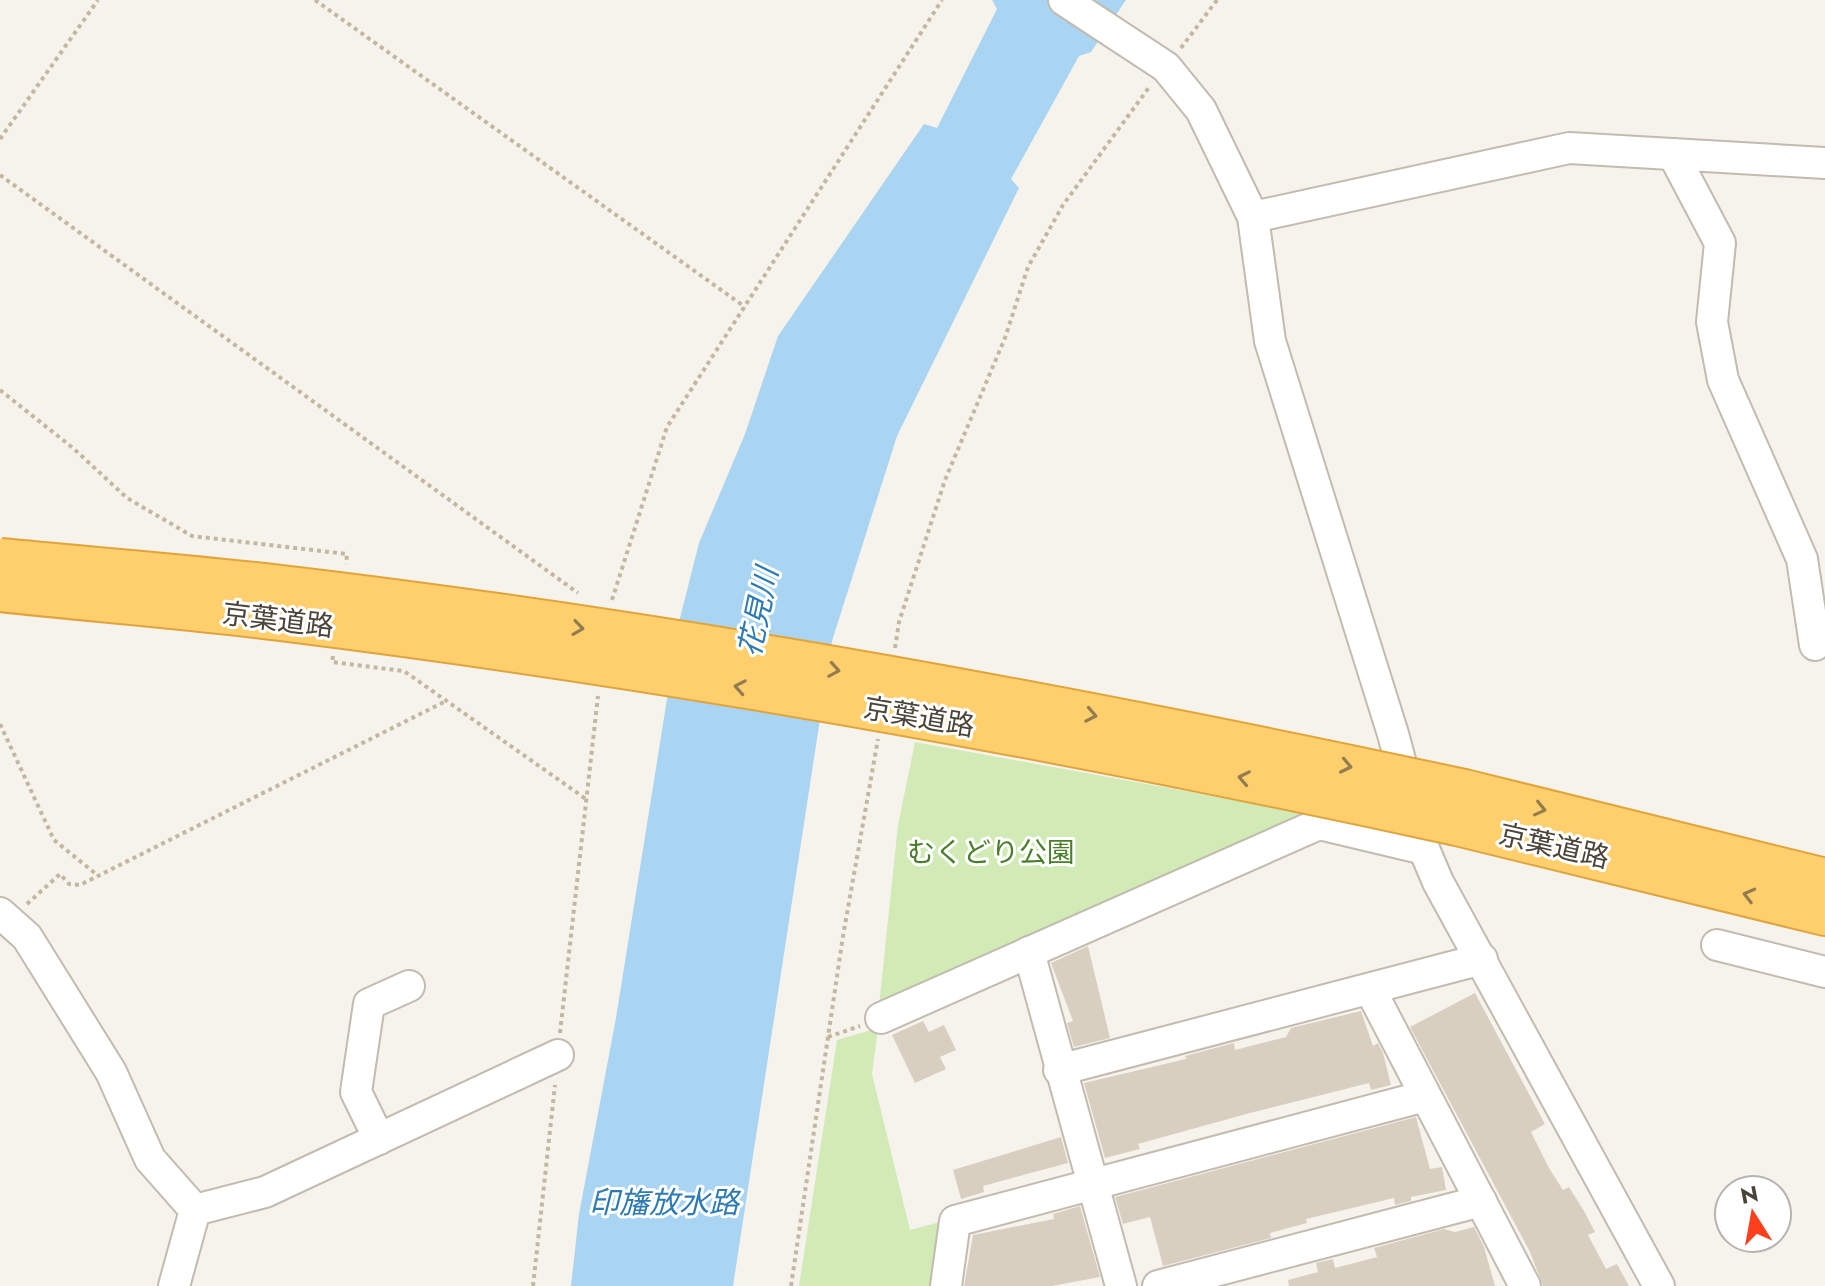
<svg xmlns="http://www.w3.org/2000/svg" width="1825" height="1286" viewBox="0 0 1825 1286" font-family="Jost,'Noto Sans JP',sans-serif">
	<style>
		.green { fill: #d2eab5 }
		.water { fill: #a9d4f2 }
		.building { fill: #d8cfc1 }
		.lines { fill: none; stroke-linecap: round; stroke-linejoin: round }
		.minor-casing { stroke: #c2bbae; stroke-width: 34 }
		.highway-casing { stroke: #e0a43c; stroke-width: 46 }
		.path { stroke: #c4b79f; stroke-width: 4; stroke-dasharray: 4 4; stroke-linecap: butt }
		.minor { stroke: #fff; stroke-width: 30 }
		.highway { stroke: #ffcf6e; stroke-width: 42 }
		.highway-bridge-casing { stroke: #e0a43c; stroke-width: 46; stroke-linecap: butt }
		.highway-bridge { stroke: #ffcf6e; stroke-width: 42 }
		.oneway { stroke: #937c4e }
		.labels { text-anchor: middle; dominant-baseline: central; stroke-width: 6; stroke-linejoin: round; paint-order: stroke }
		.street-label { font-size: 28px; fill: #4b4439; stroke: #fff }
		.park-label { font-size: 28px; fill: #4a7f2a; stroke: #fff }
		.water-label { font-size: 30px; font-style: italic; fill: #2e7ab2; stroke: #fff }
	</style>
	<rect width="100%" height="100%" fill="#f6f3ec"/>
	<g class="green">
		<path d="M 915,742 L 1317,815 L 879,1006 L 898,825 Z"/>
		<path d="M 878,1028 L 872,1074 L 910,1230 L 944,1221 L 934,1286 L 799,1286 L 837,1040 Z"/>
	</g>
	<path class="water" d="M 992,0 L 1126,0 L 1091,52 L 1079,56 L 1011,179 L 1019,188 L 897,436 L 832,641 L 733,1286 L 571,1286 L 579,1214 L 616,1018 L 680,618 L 699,543 L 745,434 L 778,336 L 924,124 L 937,128 L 997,9 Z"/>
	<g class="building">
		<path d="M 1088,946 L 1110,1038 L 1074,1047 L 1067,1023 L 1073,1021 L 1051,963 Z"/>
		<path d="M 1475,993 L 1545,1124 L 1531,1132 L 1549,1168 L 1563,1190 L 1569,1187 L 1584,1211 L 1595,1232 L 1588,1235 L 1606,1269 L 1617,1264 L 1629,1286 L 1543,1286 L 1530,1252 L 1410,1027 Z"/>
		<path d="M 1361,1011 L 1373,1046 L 1378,1043 L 1383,1053 L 1391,1085 L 1371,1090 L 1369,1083 L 1250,1113 L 1138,1144 L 1140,1149 L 1105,1158 L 1084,1083 L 1186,1059 L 1185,1056 L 1234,1043 L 1235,1050 L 1286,1037 L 1291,1028 Z"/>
		<path d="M 923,1021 L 929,1032 L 944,1025 L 956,1050 L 940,1057 L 946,1069 L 915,1083 L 892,1035 Z"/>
		<path d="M 1416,1117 L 1430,1169 L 1442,1167 L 1446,1190 L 1411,1197 L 1411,1201 L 1395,1205 L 1394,1198 L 1306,1219 L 1307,1223 L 1270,1233 L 1271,1238 L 1163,1266 L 1150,1217 L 1123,1224 L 1115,1197 Z"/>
		<path d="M 1061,1137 L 1068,1163 L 983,1186 L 984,1192 L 961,1199 L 953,1170 Z"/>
		<path d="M 1080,1206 L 1100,1277 L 1052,1286 L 964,1286 L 973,1235 L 1054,1219 L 1053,1214 Z"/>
		<path d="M 1474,1227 L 1484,1247 L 1495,1286 L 1289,1286 L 1288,1280 L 1318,1272 L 1316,1263 L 1333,1259 L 1335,1268 L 1377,1257 L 1374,1248 L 1444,1229 L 1455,1232 Z"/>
	</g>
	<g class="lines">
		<defs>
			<g id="minor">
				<path d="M 1064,0 L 1166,67 L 1201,110 L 1253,217 L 1270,341 L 1393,734 L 1424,849 L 1438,882 L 1659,1286"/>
				<path d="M 1673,154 L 1720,243 L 1712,322 L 1723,380 L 1802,559 L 1815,645"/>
				<path d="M 1253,217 L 1569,148 L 1825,163"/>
				<path d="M 0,913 L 27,937 L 111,1072 L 150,1159 L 195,1210 L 174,1286"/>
				<path d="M 1717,945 L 1825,972"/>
				<path d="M 1029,952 L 1121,1286"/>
				<path d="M 1370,989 L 1525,1286"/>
				<path d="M 881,1018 L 1319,824 L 1424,849"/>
				<path d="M 1059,1070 L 1482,959"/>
				<path d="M 379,1139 L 356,1092 L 369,1004 L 409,986"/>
				<path d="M 195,1210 L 265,1192 L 558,1055"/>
				<path d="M 946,1286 L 955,1221 L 1425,1096"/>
				<path d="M 1158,1286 L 1481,1201"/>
			</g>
			<g id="highway">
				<path d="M 1464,791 L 1825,880"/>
				<path d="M 1457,824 L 1825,914"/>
			</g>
		</defs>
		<use href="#minor" class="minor-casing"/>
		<use href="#highway" class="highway-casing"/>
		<g class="path">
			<path d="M 315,0 L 745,307"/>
			<path d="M 1181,48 L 1217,0"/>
			<path d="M 0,139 L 98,0"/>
			<path d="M 0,175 L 578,593"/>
			<path d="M 0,390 L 73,448 L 127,498 L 192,536 L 347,554 L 346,564"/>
			<path d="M 612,600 L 667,427 L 942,0"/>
			<path d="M 895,648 L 899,622 L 945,480 L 1005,338 L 1028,267 L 1063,205 L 1150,86"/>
			<path d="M 333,656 L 332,662 L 404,671 L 586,799"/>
			<path d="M 0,724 L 54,840 L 96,874"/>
			<path d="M 27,904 L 60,874 L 69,884 L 80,885 L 446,701"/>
			<path d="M 560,1033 L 598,696"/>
			<path d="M 828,1037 L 860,1026"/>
			<path d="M 533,1286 L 555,1085"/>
			<path d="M 791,1286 L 843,936 L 878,739"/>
		</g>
		<use href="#minor" class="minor"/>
		<use href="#highway" class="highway"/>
		<defs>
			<g id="highway-bridge">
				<path d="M 0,560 C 94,569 188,576 282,587 C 679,634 1073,707 1464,791"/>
				<path d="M 0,590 C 93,600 187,607 280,619 C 675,668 1068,739 1457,824"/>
			</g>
		</defs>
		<use href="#highway-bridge" class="highway-bridge-casing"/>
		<use href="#highway-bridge" class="highway-bridge"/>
	</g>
	<defs><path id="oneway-chevron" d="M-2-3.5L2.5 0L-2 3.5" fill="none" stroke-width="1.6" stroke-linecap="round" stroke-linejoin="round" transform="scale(2)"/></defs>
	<g class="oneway">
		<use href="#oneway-chevron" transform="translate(578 628) rotate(8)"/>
		<use href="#oneway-chevron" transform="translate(834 670) rotate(10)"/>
		<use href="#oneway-chevron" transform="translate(740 687) rotate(-170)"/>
		<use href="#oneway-chevron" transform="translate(1091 715) rotate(11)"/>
		<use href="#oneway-chevron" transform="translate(1346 766) rotate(12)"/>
		<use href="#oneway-chevron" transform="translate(1244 778) rotate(-169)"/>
		<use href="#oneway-chevron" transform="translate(1540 809) rotate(13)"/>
		<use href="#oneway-chevron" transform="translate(1749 895) rotate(-166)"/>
	</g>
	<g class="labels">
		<g class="street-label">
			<text transform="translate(278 620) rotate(7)">京葉道路</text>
			<text transform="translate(919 717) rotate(10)">京葉道路</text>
			<text transform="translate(1554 846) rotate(13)">京葉道路</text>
		</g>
		<g class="park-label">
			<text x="991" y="852">むくどり公園</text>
		</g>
		<g class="water-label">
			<text transform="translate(758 612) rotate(-78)">花見川</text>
			<text x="664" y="1202">印旛放水路</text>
		</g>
	</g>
	<g transform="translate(1753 1214) rotate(349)"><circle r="38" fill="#ffffff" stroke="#b7b4b0" stroke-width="2"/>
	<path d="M0-6L14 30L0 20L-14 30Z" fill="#fc3f1d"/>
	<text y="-12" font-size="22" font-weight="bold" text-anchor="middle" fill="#4b4439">N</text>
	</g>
</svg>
